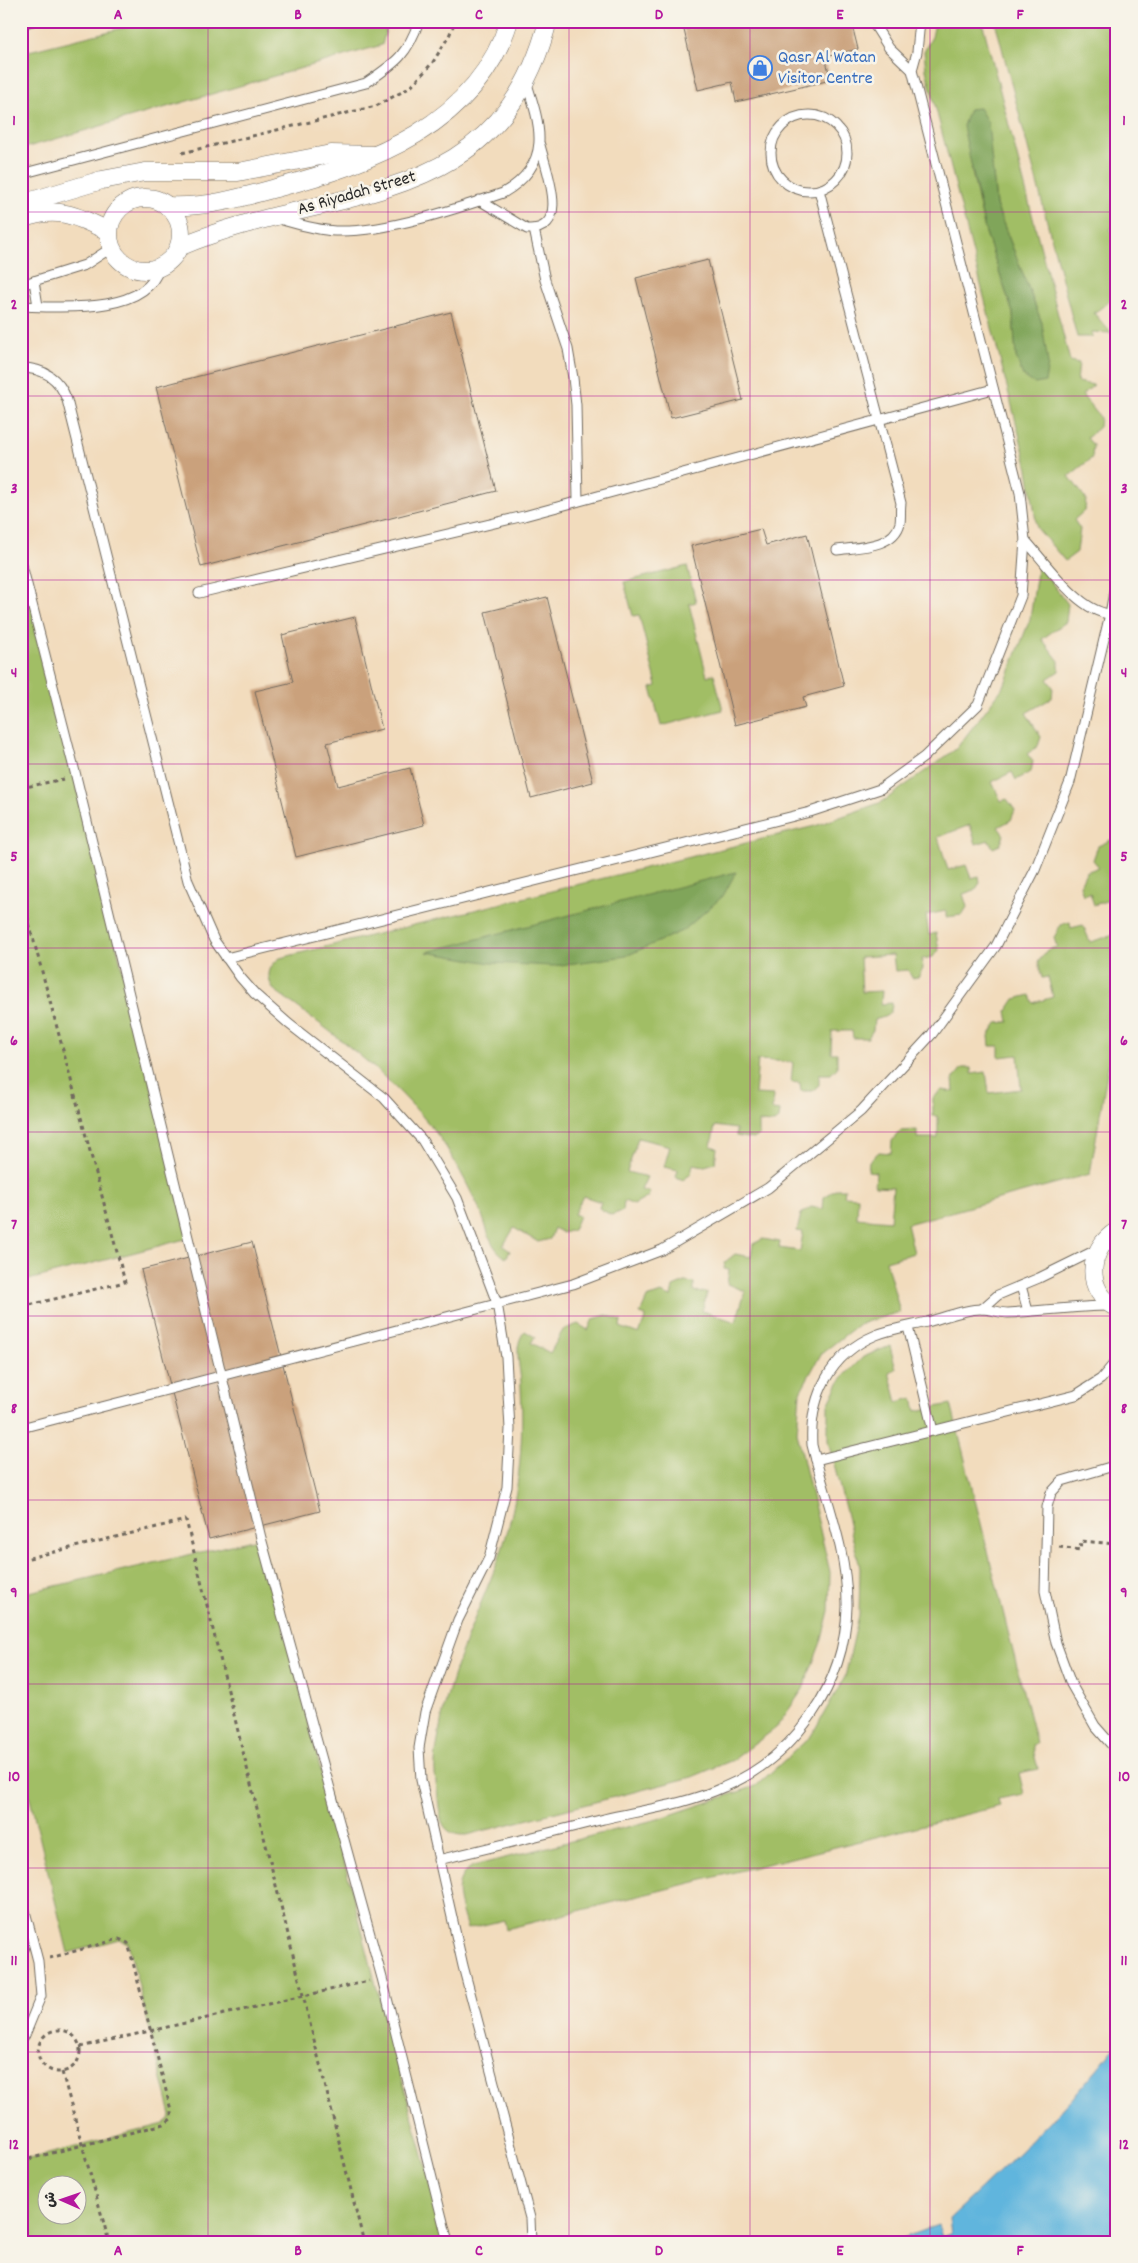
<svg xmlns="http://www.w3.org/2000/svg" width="1138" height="2263" viewBox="0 0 1138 2263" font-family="Dekko,'Playpen Sans Arabic',sans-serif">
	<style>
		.green { fill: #a1be65; stroke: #667448; fill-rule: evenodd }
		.forest { fill: #80a55a; stroke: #566842 }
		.water { fill: #61b5dd; stroke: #467084 }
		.building { fill: #caa17c }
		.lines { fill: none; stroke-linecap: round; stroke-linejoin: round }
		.service-casing { stroke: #71695e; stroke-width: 11 }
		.minor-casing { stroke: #71695e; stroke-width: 19 }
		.path { stroke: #71695e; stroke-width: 3; stroke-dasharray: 4 4; stroke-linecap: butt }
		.service { stroke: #fff; stroke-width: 9 }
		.minor { stroke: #fff; stroke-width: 18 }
		.grid { fill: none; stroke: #b5179e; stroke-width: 1; stroke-opacity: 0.55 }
		.labels { text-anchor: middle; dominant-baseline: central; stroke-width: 5; stroke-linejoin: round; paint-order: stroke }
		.shop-label { font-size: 18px; fill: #366cbe; stroke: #f7f3e8; text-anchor: start }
		.street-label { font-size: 18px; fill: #2b2b2b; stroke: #f7f3e8 }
		.neatline { fill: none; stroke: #b5179e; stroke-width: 2 }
		.grid-label { font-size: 16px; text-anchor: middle; font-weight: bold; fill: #b5179e }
	</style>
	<rect width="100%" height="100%" fill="#f7f3e8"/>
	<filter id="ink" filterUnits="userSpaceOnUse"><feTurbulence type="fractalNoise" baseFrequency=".02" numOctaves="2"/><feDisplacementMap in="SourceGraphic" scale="10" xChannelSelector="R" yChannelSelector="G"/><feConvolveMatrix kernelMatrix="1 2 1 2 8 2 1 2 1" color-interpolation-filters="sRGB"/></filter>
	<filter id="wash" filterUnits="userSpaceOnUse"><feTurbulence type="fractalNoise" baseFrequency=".0096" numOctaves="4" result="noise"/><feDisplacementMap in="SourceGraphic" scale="20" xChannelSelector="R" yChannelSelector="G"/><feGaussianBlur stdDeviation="1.12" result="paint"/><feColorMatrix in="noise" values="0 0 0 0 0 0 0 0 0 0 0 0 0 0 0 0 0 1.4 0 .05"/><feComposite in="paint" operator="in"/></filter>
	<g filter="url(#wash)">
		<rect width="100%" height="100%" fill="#f2dcbd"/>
		<g class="green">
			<path d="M 151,21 L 388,21 L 382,45 L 21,149 L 21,53 Z"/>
			<path d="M 942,21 L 982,21 L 1070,361 L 1079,363 L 1077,382 L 1094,385 L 1082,395 L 1100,417 L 1099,427 L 1087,438 L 1093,445 L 1092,458 L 1069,476 L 1086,499 L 1085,510 L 1074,520 L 1080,529 L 1077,552 L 1065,561 L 1037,528 L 1028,469 L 926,70 L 924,51 L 932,37 L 935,23 ZM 971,168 L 993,173 L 996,205 L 1042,323 L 1016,357 L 1013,313 L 985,230 Z"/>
			<path d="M 995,21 L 1117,21 L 1117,224 L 1110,229 L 1117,241 L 1117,272 L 1113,275 L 1117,278 L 1117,296 L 1094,313 L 1111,333 L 1092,332 L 1092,337 L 1077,337 Z"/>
			<path d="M 21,561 L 189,1238 L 21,1282 Z"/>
			<path d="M 1038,565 L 1068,604 L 1066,622 L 1042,639 L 1059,661 L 1059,671 L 1047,679 L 1053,687 L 1052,698 L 1026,713 L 1041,737 L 1038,746 L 1027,754 L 1033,761 L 1031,772 L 1016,780 L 1012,772 L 992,782 L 1001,801 L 1007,799 L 1015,810 L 1011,820 L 998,827 L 1004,835 L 1000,845 L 993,848 L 989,840 L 976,844 L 970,825 L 938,837 L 948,870 L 966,865 L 971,878 L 979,876 L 980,883 L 975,890 L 963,894 L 967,907 L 962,915 L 946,917 L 946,911 L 926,915 L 929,935 L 936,933 L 939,950 L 933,957 L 922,959 L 923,969 L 918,977 L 912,978 L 908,970 L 895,971 L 893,955 L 860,957 L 862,992 L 882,991 L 881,1004 L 892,1003 C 892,1016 885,1017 874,1020 L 873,1030 L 868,1038 L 853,1038 L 852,1031 L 832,1031 L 831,1053 L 837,1053 L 837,1068 L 831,1074 L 819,1074 L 819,1085 L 812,1091 L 801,1091 L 800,1083 L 791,1082 L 793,1062 L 758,1060 L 755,1094 L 773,1095 L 772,1110 L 780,1111 L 779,1119 L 774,1123 L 759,1122 L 759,1134 L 754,1139 L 736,1136 L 736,1129 L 715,1126 L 711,1146 L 717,1148 L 715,1163 L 705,1166 L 693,1164 L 691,1174 L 683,1180 L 676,1177 L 678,1170 L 664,1167 L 670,1146 L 638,1138 L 627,1172 L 647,1177 L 641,1190 L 650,1192 L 648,1197 L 634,1205 L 624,1201 L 623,1211 L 611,1215 L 599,1208 L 601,1202 L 583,1196 L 574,1214 L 579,1216 L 573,1230 L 563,1233 L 554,1228 L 550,1239 L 538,1242 L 514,1228 L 503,1246 L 510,1251 L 506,1258 C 487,1246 488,1225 478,1206 C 467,1184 452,1154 437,1134 C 390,1074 334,1034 273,989 C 266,976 268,967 280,958 L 815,826 L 882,802 L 956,749 L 1004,686 L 1030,619 Z"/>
			<path d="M 687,566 L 696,602 L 689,604 L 707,676 L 714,674 L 723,710 L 661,726 L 651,688 L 657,686 L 639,615 L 633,616 L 624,582 Z"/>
			<path d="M 1113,839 L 1117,844 L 1117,912 L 1112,899 L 1094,905 L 1090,893 L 1083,895 L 1080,885 L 1086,872 L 1099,867 L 1093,860 L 1098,846 Z"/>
			<path d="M 1070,922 L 1071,928 L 1083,925 L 1090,942 L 1117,934 L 1117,1014 L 1090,1174 L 907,1224 L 914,1253 L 886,1261 L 900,1312 L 859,1324 L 821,1354 L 800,1392 L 797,1433 L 830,1572 L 829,1611 L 821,1642 L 803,1689 L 776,1728 L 733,1760 L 692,1777 L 467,1835 C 441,1836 440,1819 438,1798 C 437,1786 434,1775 435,1763 C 435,1754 438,1743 439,1733 C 449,1672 477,1615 499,1558 C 519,1502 524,1445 521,1386 C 521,1368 512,1345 525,1331 L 535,1337 L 531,1343 L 550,1353 L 563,1330 L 578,1324 L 588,1330 L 593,1319 L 607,1315 L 621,1321 L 620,1327 L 639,1334 L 646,1316 L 640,1314 L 647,1298 L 661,1293 L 671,1297 L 673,1287 L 685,1282 L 694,1283 L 694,1291 L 707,1293 L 702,1311 L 736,1322 L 745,1291 L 727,1284 L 729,1270 L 724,1269 L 725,1262 L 735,1254 L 751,1257 L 753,1244 L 763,1239 L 780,1242 L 779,1248 L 800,1251 L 803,1232 L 797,1231 L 801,1214 L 811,1207 L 823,1209 L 824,1197 L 837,1189 L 845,1189 L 844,1196 L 858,1197 L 857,1218 L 890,1221 L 893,1187 L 875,1186 L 876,1172 L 868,1171 L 869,1161 L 879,1152 L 891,1153 L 892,1141 L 900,1131 L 917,1130 L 917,1138 L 938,1138 L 938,1116 L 933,1116 L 933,1098 L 942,1090 L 954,1092 L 953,1079 L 962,1068 L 972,1068 L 972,1074 L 986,1072 L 989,1093 L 1021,1089 L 1018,1055 L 999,1057 L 999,1046 L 990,1046 L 989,1036 L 997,1023 L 1009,1022 L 1007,1011 L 1015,999 L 1030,995 L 1033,1003 L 1053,997 L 1048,977 L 1042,978 L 1038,962 L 1047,950 L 1057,947 L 1054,938 L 1060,925 Z"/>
			<path d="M 890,1346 L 896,1369 L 889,1372 L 897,1402 L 913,1398 L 916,1411 L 951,1404 L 1036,1743 L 1032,1745 L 1038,1769 L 1019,1773 L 1024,1794 L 998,1799 L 1000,1806 L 506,1929 L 504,1920 L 467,1929 C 461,1906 448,1881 473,1866 L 658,1819 L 756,1786 L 811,1736 L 845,1677 L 859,1615 L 860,1567 L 828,1441 L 828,1405 L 841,1379 L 863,1357 Z"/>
			<path d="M 261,1538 L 376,1985 L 447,2242 L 21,2242 L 21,2161 L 164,2124 L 170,2119 L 171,2115 L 128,1943 L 119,1939 L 68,1953 L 21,1762 L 21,1594 ZM 48,2186 L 78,2186 L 78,2216 L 48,2216 Z"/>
		</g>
		<g class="forest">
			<path d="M 979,108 L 988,123 L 996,205 L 1042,323 L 1048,364 L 1045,382 L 1035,384 L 1023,376 L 1016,357 L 1013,313 L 985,230 L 963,126 L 969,109 Z"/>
			<path d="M 736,872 L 723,896 L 684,930 L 626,956 L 553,966 L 491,963 L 427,952 Z"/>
		</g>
		<path class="water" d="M 1117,2044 L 1117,2242 L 891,2242 L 938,2225 L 942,2237 L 951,2234 L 949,2219 C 1008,2164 1068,2108 1117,2044 Z"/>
		<g id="blocks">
			<g class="building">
				<path d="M 694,21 L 851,21 L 858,49 L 825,57 L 831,80 L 736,102 L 732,82 L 698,90 L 684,30 L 696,27 Z"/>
				<path d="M 708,260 L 743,400 L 671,418 L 636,278 Z"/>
				<path d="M 451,312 L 496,491 L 201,567 L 156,387 Z"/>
				<path d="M 761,529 L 766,545 L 807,534 L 844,686 L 803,697 L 806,707 L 735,725 L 691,546 Z"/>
				<path d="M 547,597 L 593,782 L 531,798 L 485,612 Z"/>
				<path d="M 355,617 L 382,729 L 327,743 L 338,786 L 410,768 L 424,825 L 296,857 L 255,691 L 293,682 L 282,635 Z"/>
				<path d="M 252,1242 L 320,1511 L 209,1539 L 141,1270 Z"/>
			</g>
		</g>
	</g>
	<g filter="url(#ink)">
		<use href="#blocks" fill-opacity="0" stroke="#71695e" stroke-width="1"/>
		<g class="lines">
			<defs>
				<g id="service">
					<path d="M 872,21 L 889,48 L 912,70"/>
					<path d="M 21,24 L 33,21"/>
					<circle cx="809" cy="153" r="38"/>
					<path d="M 21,174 L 366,83 C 395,63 407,56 419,21"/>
					<path d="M 819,190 L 901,503 C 900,509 901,517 900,523 C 894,548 857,547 837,550"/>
					<path d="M 479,200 L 527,229 C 572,231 546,170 540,145"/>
					<path d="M 279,219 C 297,224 316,230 335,231 C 385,233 456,209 503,193 C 553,164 541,127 526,81"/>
					<path d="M 534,229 L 545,280 L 568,349 L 573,378 L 576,405 L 578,501"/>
					<path d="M 34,281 L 38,306"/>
					<path d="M 21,285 L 85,265 L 111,248"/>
					<path d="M 21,306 C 59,307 146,315 159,268"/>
					<path d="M 21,368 C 44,368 59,378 67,400 L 188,881 L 214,940 L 240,977 L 255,994 L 289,1024 L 384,1098 L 422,1140 L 457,1198 L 497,1303 L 506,1357 L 510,1429 L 507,1487 L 489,1558 L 458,1620 L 425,1712 L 419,1748 L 421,1780 L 463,1966 L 530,2218 L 531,2242"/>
					<path d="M 1025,540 C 1046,563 1079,612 1110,614"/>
					<path d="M 21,561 L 76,776 L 261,1538 L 382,1978 L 448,2242"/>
					<path d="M 199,593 L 524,516 L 993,389"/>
					<path d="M 226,958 L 810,812 L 880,789 L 924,757 L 978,705 L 1021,596 L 1025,540 L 1020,493 L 912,70 L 917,52 L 920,21"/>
					<path d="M 1021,1286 L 1028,1311"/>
					<path d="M 982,1309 L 998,1295 L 1039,1278 L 1096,1250"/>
					<path d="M 908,1327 L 933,1431"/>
					<path d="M 21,1428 L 573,1284 L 662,1250 L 768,1188 L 861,1111 L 932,1034 L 996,946 L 1035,870 L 1070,782 L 1110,614 L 1117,575"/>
					<path d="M 816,1460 L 1076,1395 L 1101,1379 L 1117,1360"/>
					<path d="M 1117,1465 L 1062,1481 L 1051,1493 L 1047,1507 L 1045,1591 L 1056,1643 L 1071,1684 L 1095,1726 L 1117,1751"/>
					<path d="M 438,1860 C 493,1847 549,1833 604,1819 C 643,1810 687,1804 724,1787 C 795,1757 845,1685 847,1607 C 848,1552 825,1497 812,1445 C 809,1397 830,1354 876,1335 C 891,1329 910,1326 927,1322 C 942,1318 968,1308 982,1309 C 991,1309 999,1313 1008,1313 C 1043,1311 1076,1306 1110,1306"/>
					<path d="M 21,1896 L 38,1961 L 41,1996 L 25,2035 L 21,2039"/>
				</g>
				<g id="minor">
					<circle cx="145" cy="234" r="36"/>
					<path d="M 21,204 L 102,180 L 145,172 L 238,172 L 331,154 L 372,155"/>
					<path d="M 167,206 C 205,208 240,198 276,188 C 371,163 477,125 509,21"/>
					<path d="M 21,219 C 57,205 77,216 108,231"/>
					<path d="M 179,247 C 327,183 497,217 548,21"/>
					<path d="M 1117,1231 C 1087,1249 1084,1292 1117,1308"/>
				</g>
			</defs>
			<use href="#service" class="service-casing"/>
			<use href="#minor" class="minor-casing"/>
			<g class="path">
				<path d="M 182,153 L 376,106 L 411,87 L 433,62 L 449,36 L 455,21"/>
				<path d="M 21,788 L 64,779"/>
				<path d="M 21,893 L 125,1282 L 21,1307"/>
				<path d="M 1059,1547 L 1080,1550 L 1081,1541 L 1117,1544"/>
				<path d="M 21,1560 L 186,1520 L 363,2239 L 352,2242"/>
				<circle cx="59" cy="2051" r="21"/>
				<path d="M 80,2047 L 369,1981"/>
				<path d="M 62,2072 L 109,2242"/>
				<path d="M 21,2161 L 164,2124 L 171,2119 L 171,2110 L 128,1943 L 119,1939 L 50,1958"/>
			</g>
			<use href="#service" class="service"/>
			<use href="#minor" class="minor"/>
		</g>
	</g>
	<path class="grid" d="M 208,21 L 208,2242M 388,21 L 388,2242M 569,21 L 569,2242M 750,21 L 750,2242M 930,21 L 930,2242M 21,212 L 1117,212M 21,396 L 1117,396M 21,580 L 1117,580M 21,764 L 1117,764M 21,948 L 1117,948M 21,1132 L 1117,1132M 21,1316 L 1117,1316M 21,1500 L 1117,1500M 21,1684 L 1117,1684M 21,1868 L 1117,1868M 21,2052 L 1117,2052"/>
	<defs>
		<symbol id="shop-ring" viewBox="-11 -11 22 22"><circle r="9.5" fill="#f7f3e8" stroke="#3f7fe0" stroke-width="1.5"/><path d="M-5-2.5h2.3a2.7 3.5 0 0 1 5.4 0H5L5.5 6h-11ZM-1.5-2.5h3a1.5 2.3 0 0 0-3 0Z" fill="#3f7fe0"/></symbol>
	</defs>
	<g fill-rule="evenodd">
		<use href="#shop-ring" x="746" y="54" width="28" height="28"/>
	</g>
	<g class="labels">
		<g class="shop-label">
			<text x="778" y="58">Qasr Al Watan<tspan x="778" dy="21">Visitor Centre</tspan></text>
		</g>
		<g class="street-label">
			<text transform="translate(357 194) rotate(-16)">As Riyadah Street</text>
		</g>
	</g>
	<rect width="1138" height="2263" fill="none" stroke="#f7f3e8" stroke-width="55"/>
	<g transform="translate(62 2200) rotate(272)"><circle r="24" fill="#f7f3e8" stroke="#a5a39c"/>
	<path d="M0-4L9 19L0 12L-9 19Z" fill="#b5179e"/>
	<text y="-8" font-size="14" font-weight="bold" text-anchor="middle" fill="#2b2b2b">ش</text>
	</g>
	<rect x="28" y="28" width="1082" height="2208" class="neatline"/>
	<g class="grid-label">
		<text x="118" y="19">A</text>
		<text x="298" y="19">B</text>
		<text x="479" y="19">C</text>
		<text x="659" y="19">D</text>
		<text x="840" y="19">E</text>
		<text x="1020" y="19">F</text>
		<text x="14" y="125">1</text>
		<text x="1124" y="125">1</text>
		<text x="14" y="309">2</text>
		<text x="1124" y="309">2</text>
		<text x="14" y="493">3</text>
		<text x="1124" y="493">3</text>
		<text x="14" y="677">4</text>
		<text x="1124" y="677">4</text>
		<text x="14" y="861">5</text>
		<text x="1124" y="861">5</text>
		<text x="14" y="1045">6</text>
		<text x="1124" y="1045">6</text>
		<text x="14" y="1229">7</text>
		<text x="1124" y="1229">7</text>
		<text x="14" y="1413">8</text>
		<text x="1124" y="1413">8</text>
		<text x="14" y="1597">9</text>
		<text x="1124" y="1597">9</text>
		<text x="14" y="1781">10</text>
		<text x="1124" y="1781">10</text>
		<text x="14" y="1965">11</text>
		<text x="1124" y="1965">11</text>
		<text x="14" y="2149">12</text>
		<text x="1124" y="2149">12</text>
		<text x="118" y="2255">A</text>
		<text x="298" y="2255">B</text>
		<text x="479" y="2255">C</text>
		<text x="659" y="2255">D</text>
		<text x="840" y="2255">E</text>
		<text x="1020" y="2255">F</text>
	</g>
</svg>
